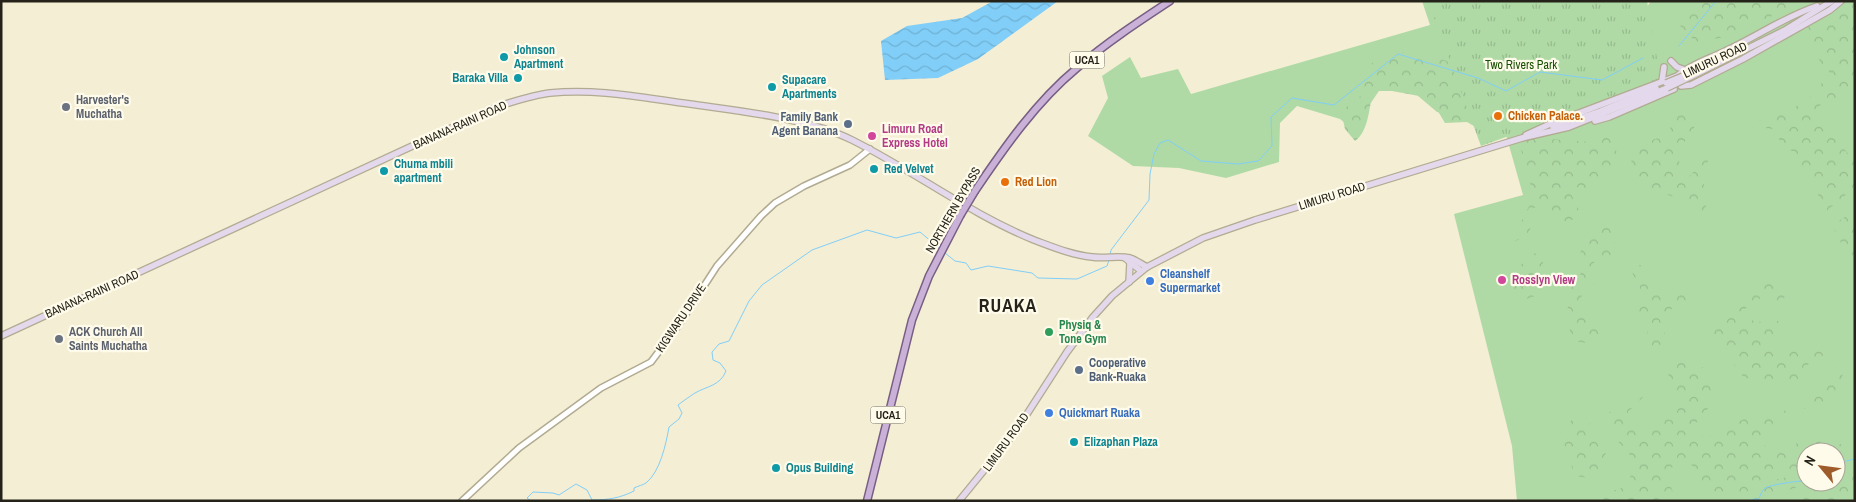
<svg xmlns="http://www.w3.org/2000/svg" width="1856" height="502" viewBox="0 0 1856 502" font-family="'Archivo Narrow',sans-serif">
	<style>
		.green { fill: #afdaa5; fill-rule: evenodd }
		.forest { fill: url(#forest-crowns) }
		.park { fill: url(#park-tufts) }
		.water { fill: url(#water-waves) }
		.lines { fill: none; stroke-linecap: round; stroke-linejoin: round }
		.stream { stroke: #81cef8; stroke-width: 1 }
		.tertiary-casing { stroke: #b1ab92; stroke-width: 8 }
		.secondary-casing { stroke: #b1ab92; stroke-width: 8 }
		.primary-casing { stroke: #785e84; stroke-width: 9 }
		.tertiary { stroke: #fff; stroke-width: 5 }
		.secondary { stroke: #e4d8ec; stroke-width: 5.5 }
		.primary { stroke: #c9b1d8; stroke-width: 6 }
		.secondary-bridge-casing { stroke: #b1ab92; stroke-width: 8; stroke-linecap: butt }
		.primary-bridge-casing { stroke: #785e84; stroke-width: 9; stroke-linecap: butt }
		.secondary-bridge { stroke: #e4d8ec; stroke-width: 5.5 }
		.primary-bridge { stroke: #c9b1d8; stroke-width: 6 }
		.culture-dot { fill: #0f9aa8; stroke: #fffbeb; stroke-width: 2 }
		.worship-dot { fill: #6b7280; stroke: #fffbeb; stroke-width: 2 }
		.food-dot { fill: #e8710a; stroke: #fffbeb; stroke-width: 2 }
		.service-dot { fill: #5c6f8a; stroke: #fffbeb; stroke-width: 2 }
		.hotel-dot { fill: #d1479c; stroke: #fffbeb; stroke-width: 2 }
		.shop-dot { fill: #3f7fe0; stroke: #fffbeb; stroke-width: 2 }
		.leisure-dot { fill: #2e9e5b; stroke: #fffbeb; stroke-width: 2 }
		.labels { text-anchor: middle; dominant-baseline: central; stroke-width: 4.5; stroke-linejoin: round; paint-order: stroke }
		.shield { fill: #fffbeb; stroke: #666458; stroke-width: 1 }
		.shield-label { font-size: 11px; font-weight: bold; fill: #252319 }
		.culture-label { font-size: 12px; font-weight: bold; fill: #0d838f; stroke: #fffbeb; text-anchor: start }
		.street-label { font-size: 12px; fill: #252319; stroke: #fffbeb }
		.park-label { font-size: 12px; fill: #154f00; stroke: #fffbeb }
		.worship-label { font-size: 12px; font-weight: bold; fill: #5b616d; stroke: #fffbeb; text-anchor: start }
		.food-label { font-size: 12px; font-weight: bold; fill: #c56008; stroke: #fffbeb; text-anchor: start }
		.service-label { font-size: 12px; font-weight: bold; fill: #4e5e75; stroke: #fffbeb; text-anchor: end }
		.hotel-label { font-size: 12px; font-weight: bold; fill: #b23c85; stroke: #fffbeb; text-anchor: start }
		.shop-label { font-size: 12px; font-weight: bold; fill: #366cbe; stroke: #fffbeb; text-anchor: start }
		.leisure-label { font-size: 12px; font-weight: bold; fill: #27864d; stroke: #fffbeb; text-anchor: start }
		.district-label { font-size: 18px; font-weight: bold; letter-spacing: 1px; fill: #252319; stroke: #fffbeb }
	</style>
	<defs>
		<pattern id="forest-crowns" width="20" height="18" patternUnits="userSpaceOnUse" patternTransform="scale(1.25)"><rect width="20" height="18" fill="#afdaa5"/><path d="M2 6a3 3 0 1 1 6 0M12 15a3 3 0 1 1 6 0" fill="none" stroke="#96bb8d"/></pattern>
		<pattern id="park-tufts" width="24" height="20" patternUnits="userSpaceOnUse" patternTransform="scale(1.25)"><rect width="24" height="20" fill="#afdaa5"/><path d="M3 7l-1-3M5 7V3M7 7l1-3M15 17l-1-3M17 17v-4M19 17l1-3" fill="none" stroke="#96bb8d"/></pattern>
		<pattern id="water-waves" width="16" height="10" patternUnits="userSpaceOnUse" patternTransform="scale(1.25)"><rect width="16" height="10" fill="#81cef8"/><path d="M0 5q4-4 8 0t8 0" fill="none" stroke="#6fb1d4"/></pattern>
	</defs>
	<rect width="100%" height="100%" fill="#f4eed4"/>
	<path class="green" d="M 1422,1 L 1564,1 L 1636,23 L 1651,1 L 1855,1 L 1855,501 L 1517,501 L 1512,446 L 1454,214 L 1523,195 L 1501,117 L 1462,118 L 1437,112 L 1411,90 L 1383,85 L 1366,110 L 1357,133 L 1340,119 L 1297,106 L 1280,123 L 1279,162 L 1226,178 L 1179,168 L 1133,166 L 1088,136 L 1108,98 L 1102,76 L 1130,57 L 1141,78 L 1178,69 L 1191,94 L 1430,25 ZM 1806,452 L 1836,452 L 1836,482 L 1806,482 Z"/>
	<g class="forest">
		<path d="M 1697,1 L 1800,1 L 1781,12 L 1728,36 L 1697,43 L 1680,26 Z"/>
		<path d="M 1855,3 L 1855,90 L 1846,87 L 1837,98 L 1820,105 L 1817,118 L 1836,134 L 1845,150 L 1855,162 L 1855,187 L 1822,215 L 1819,197 L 1809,173 L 1798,169 L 1793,151 L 1779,150 L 1779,130 L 1743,125 L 1783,113 L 1808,100 L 1830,73 C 1816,59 1811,47 1805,28 Z"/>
		<path d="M 1404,52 L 1436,57 L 1481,74 L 1538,117 L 1537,138 L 1591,142 L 1614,132 L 1618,166 L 1594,192 L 1578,187 L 1570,192 L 1583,218 L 1560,222 L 1547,203 L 1534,208 L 1529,235 L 1511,243 L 1533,198 L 1527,167 L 1514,130 L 1484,132 L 1467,122 L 1445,123 L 1430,98 L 1392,91 L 1373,91 C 1369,107 1369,131 1355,141 L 1345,129 L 1341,111 L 1362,95 L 1369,64 Z"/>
		<path d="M 1674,101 L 1694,117 L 1694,130 L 1680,147 L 1679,167 L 1690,176 L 1710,153 L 1703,181 L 1708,200 L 1704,212 C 1691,207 1681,199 1668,195 C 1654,189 1646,187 1632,179 L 1631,146 L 1669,135 L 1673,114 Z"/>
		<path d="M 1855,211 L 1855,259 L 1846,253 L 1832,225 Z"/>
		<path d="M 1607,220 L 1618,229 L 1612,252 L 1642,266 L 1656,283 L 1662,282 L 1664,292 L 1673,297 L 1685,294 L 1687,304 L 1677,305 L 1661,317 L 1665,334 L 1657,353 L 1650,348 L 1646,323 L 1634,309 L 1640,288 L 1628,265 L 1608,255 L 1593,263 L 1599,282 L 1582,288 L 1581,305 L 1591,319 L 1605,324 L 1601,340 L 1593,344 L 1572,341 L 1567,317 L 1569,291 L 1581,273 L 1579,257 L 1585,236 Z"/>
		<path d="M 1542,250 L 1543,263 L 1553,282 L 1535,296 L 1521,301 L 1506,292 L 1525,258 Z"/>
		<path d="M 1766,281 L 1780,288 L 1786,295 L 1778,307 L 1764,296 L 1745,309 L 1754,322 L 1779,321 C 1779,334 1773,343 1777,356 L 1787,346 L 1808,353 L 1816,350 L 1827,353 L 1804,367 L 1808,382 L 1744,378 L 1709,330 Z"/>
		<path d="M 1681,357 C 1699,362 1709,371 1721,386 L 1707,410 L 1686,435 L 1711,435 L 1752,415 L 1776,415 L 1802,402 L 1818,391 L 1838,364 L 1845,382 L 1828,401 L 1794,412 L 1773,432 L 1764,445 L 1773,453 L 1794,449 L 1799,438 C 1812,439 1845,441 1853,452 L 1836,458 L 1836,452 L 1806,452 L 1806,467 L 1774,473 L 1745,493 L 1719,494 L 1704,485 L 1689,461 L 1665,470 L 1676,501 L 1602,501 L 1606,493 L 1625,487 L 1635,467 L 1628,451 L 1614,438 L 1604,414 L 1624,407 L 1658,374 L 1647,393 L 1628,412 L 1635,429 L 1645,431 L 1654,418 L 1674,420 L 1679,400 L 1666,369 Z"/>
		<path d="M 1580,411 L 1594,429 L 1607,439 L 1604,468 L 1594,479 L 1575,476 L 1560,432 Z"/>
		<path d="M 1806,471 L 1806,482 L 1812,482 L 1771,496 L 1763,501 L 1743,501 C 1751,493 1763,483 1774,480 C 1785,477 1795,476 1806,471 Z"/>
		<path d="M 1855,472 L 1855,501 L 1782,501 C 1805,489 1834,487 1855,472 Z"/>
	</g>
	<path class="park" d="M 1428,1 L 1647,1 L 1661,81 L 1481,146 Z"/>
	<path class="water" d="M 993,1 L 1058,1 L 978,59 L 938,78 L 885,80 L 881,41 L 907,26 L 962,18 Z"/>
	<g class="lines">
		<g class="stream">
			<path d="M 1679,46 L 1716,1"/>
			<path d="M 945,253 L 955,261 L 966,263 L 971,270 L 988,266 L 1032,273 L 1038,278 L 1077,279 L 1107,266 L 1109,260"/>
			<path d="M 1110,256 L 1111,250 L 1149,200 L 1150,174 L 1154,154 L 1160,143 L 1168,140 L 1201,161 L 1238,164 L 1258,161 L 1272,146 L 1271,117 L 1292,98 L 1334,105 L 1398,54 L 1478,78 L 1506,91 L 1540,72 L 1602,80 L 1643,58"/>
			<path d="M 1836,467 L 1842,462 L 1855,459"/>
			<path d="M 531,501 L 527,498 L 533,492 L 553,493 L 559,495 L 576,484 L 587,490 L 592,500 C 608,500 620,498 634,491 L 634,488 C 638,486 643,485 646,483 C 660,472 666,444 669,427 L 679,419 L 682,413 L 678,405 C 683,401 689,397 695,393 C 707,386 720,386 726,371 L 720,363 L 713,360 L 712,352 L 719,344 L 729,341 L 749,301 L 762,285 L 812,250 L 867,230 L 896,238 L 920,232 L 939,248"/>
			<path d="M 1751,501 L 1753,499 L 1759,499 C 1760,495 1762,491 1765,488 C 1770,485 1796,481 1802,481 L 1806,476"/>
		</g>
		<defs>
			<path id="tertiary" d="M 462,501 L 519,448 L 601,388 L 651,362 L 678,326 L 717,266 L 761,216 L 775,203 L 804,186 L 850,165 L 870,149"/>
			<g id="secondary">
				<path d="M 1671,61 L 1677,67 L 1685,70"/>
				<path d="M 1688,74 L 1704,66"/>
				<path d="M 1690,77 L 1785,30 L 1832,1"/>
				<path d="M 1662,81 L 1664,67"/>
				<path d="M 1681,86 L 1691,85 L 1743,59 L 1830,10 L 1841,1"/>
				<path d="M 1595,121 L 1609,117 L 1674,89"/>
				<path d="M 1553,127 L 1601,111 L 1656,88"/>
				<path d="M 1526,135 L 1550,124 L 1677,76 C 1691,64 1709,59 1725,51 C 1756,37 1784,17 1817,6"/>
				<path d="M 1125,258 L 1141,271"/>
				<path d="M 1129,282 L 1130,263"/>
				<path d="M 1,336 L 499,106 C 516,101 533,95 550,93 C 597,88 644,98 690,104 C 738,111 808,118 852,140 C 914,171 970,214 1034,240 C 1053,247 1072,255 1092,257 C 1105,259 1118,255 1130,258 C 1136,260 1141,264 1147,267"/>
				<path d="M 959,501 L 1016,431 L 1067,352 L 1093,317 L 1112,296 L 1147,267 L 1203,238 L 1255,220 L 1522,138 L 1569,127 L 1667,88"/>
			</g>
			<g id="primary">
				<path d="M 975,191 C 1004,148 1036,102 1077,68 C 1106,43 1138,22 1170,1"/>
				<path d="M 867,501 L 912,320 L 929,276 L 960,216"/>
			</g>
		</defs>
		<use href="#tertiary" class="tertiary-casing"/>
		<use href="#secondary" class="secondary-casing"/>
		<use href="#primary" class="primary-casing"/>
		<use href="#tertiary" class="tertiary"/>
		<use href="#secondary" class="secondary"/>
		<use href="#primary" class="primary"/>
		<defs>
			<g id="secondary-bridge">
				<path d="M 1666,83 L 1688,74"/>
				<path d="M 1667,88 L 1690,77"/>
			</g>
			<path id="primary-bridge" d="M 960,216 L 975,191"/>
		</defs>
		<use href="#secondary-bridge" class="secondary-bridge-casing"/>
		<use href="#primary-bridge" class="primary-bridge-casing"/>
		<use href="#secondary-bridge" class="secondary-bridge"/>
		<use href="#primary-bridge" class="primary-bridge"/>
	</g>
	<g class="culture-dot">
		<circle cx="504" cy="57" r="5"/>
		<circle cx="518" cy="78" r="5"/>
		<circle cx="772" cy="87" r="5"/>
		<circle cx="874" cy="169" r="5"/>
		<circle cx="384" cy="171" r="5"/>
		<circle cx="1074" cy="442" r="5"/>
		<circle cx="776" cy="468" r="5"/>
	</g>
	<g class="worship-dot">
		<circle cx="66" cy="107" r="5"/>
		<circle cx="59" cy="339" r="5"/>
	</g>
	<g class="food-dot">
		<circle cx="1498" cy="116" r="5"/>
		<circle cx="1005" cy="182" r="5"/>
	</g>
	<g class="service-dot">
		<circle cx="848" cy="124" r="5"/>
		<circle cx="1079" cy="370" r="5"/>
	</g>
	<g class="hotel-dot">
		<circle cx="872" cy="136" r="5"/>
		<circle cx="1502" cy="280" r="5"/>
	</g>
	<g class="shop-dot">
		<circle cx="1150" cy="281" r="5"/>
		<circle cx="1049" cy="413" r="5"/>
	</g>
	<circle class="leisure-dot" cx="1049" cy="332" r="5"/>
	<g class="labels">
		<g class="shield">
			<rect x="1069.5" y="51.5" width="35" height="17" rx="4"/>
			<rect x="870.5" y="406.5" width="35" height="17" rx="4"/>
		</g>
		<g class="shield-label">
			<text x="1087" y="60">UCA1</text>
			<text x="888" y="415">UCA1</text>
		</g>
		<g class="culture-label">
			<text x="514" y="50">Johnson<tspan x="514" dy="14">Apartment</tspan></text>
			<text x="508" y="78" text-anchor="end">Baraka Villa</text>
			<text x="782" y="80">Supacare<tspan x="782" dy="14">Apartments</tspan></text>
			<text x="394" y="164">Chuma mbili<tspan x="394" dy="14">apartment</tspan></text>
			<text x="884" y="169">Red Velvet</text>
			<text x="1084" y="442">Elizaphan Plaza</text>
			<text x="786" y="468">Opus Building</text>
		</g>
		<g class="street-label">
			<text transform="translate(1715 60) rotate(-25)">LIMURU ROAD</text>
			<text transform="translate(460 125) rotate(-24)">BANANA-RAINI ROAD</text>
			<text transform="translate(1332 196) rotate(-17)">LIMURU ROAD</text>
			<text transform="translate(953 210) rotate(-60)">NORTHERN BYPASS</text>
			<text transform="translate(92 294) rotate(-24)">BANANA-RAINI ROAD</text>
			<text transform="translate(681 318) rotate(-56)">KIGWARU DRIVE</text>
			<text transform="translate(1006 442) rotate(-54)">LIMURU ROAD</text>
		</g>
		<g class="park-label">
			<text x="1521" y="65">Two Rivers Park</text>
		</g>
		<g class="worship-label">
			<text x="76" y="100">Harvester's<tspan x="76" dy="14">Muchatha</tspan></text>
			<text x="69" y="332">ACK Church All<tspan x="69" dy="14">Saints Muchatha</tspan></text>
		</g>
		<g class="food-label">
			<text x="1508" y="116">Chicken Palace.</text>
			<text x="1015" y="182">Red Lion</text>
		</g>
		<g class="service-label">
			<text x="838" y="117">Family Bank<tspan x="838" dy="14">Agent Banana</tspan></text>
			<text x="1089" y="363" text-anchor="start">Cooperative<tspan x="1089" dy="14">Bank-Ruaka</tspan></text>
		</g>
		<g class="hotel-label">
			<text x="882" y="129">Limuru Road<tspan x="882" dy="14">Express Hotel</tspan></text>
			<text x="1512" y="280">Rosslyn View</text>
		</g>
		<g class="shop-label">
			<text x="1160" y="274">Cleanshelf<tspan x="1160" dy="14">Supermarket</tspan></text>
			<text x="1059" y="413">Quickmart Ruaka</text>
		</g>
		<g class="leisure-label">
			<text x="1059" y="325">Physiq &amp;<tspan x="1059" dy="14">Tone Gym</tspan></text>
		</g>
		<g class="district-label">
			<text x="1008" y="305">RUAKA</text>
		</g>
	</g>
	<rect width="1856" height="502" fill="none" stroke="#252319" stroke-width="5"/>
	<g transform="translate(1821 467) rotate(299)"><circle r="24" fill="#fffbeb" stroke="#a8a597"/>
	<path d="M0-4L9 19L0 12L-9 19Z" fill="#9f5c2b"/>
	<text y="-8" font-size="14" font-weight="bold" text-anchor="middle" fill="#252319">N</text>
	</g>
</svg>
